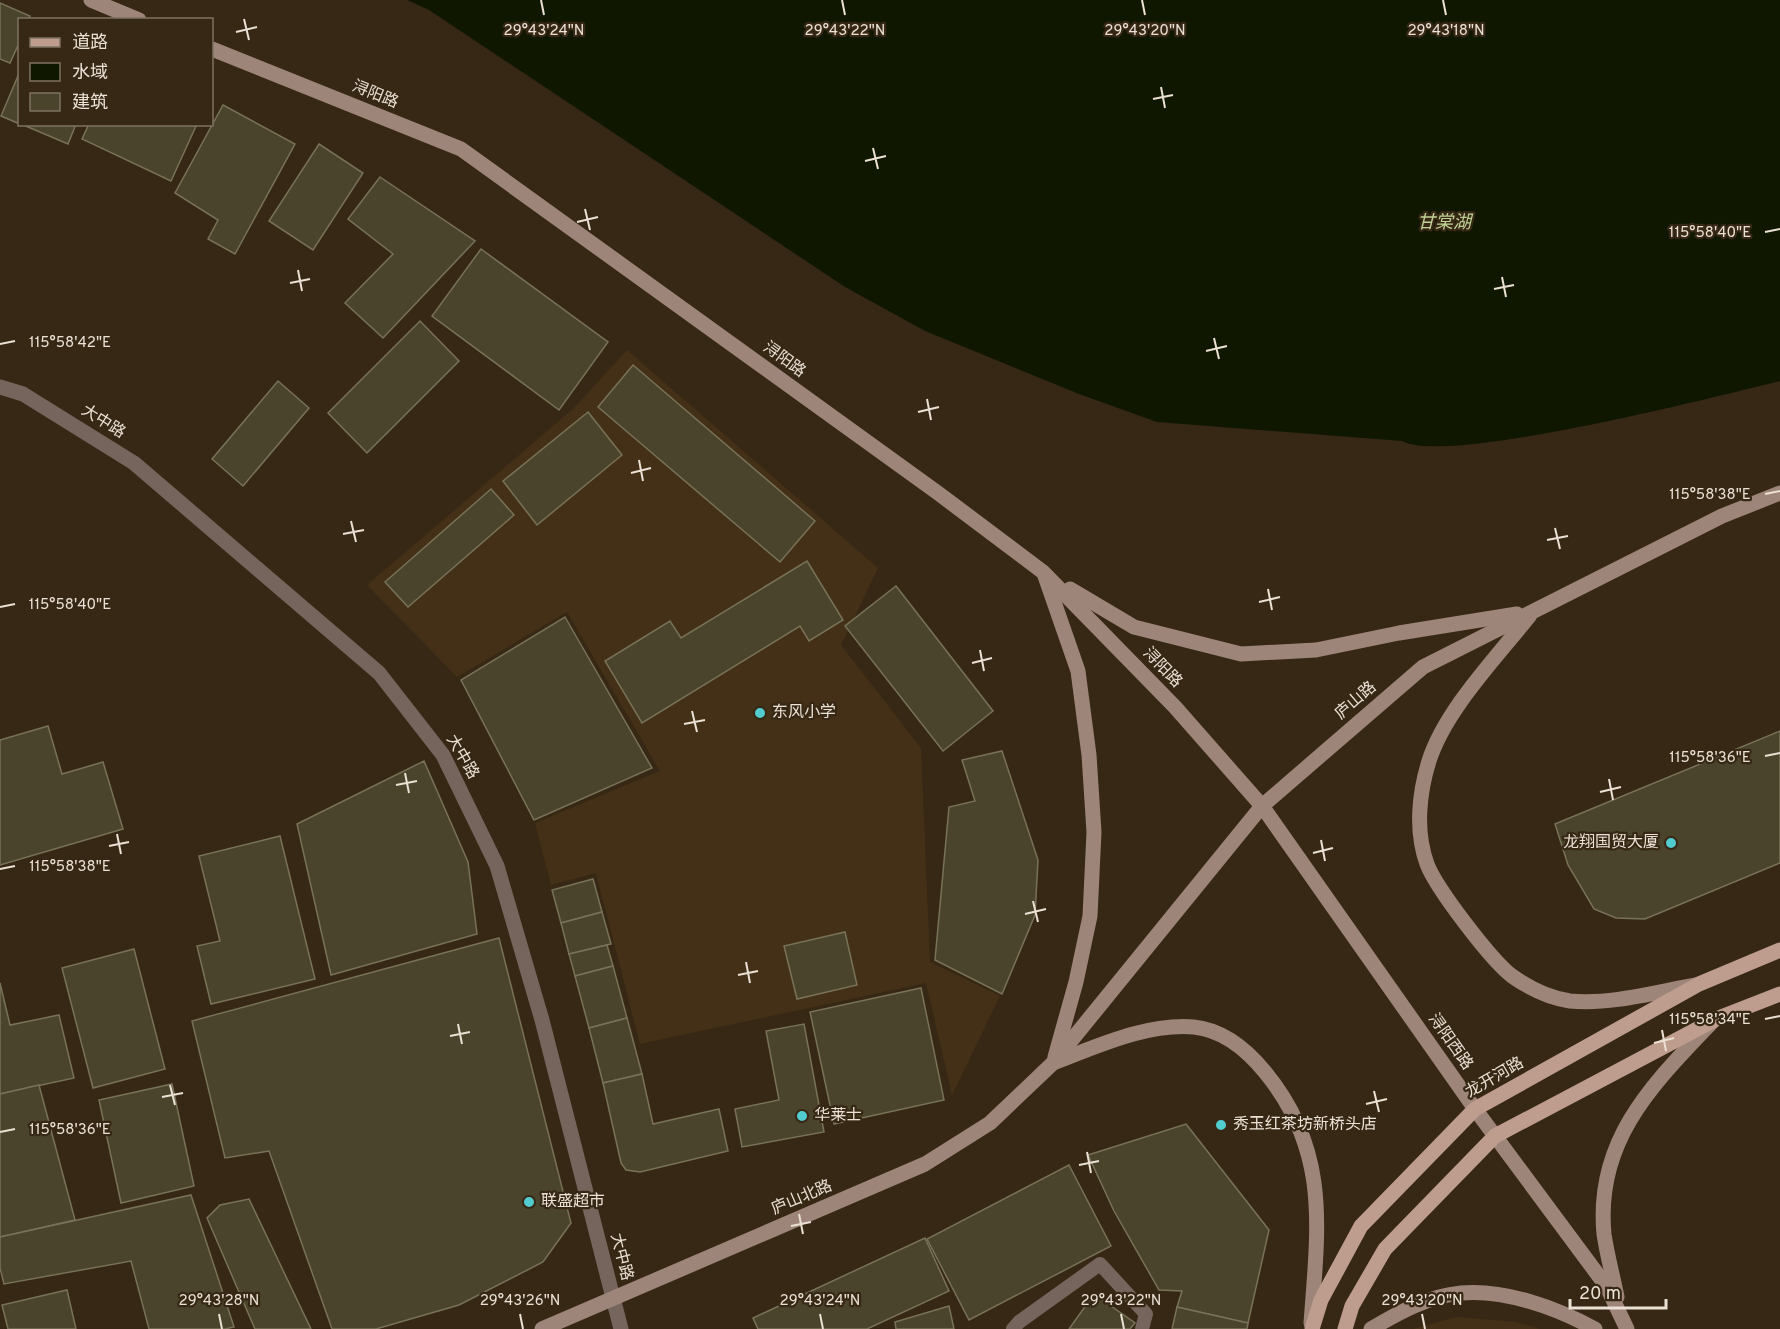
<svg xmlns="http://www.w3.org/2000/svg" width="1780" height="1329" viewBox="0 0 1780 1329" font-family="Overpass,'Noto Sans SC',sans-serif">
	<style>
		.built { fill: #443016 }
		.water { fill: #101700 }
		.building { fill: #49442b; stroke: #787258; stroke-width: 1.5 }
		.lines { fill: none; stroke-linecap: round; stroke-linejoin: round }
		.lane { stroke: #75655d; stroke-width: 14 }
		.street { stroke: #75655d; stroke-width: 15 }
		.secondary { stroke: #9e8579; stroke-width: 15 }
		.primary { stroke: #be9d8e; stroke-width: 15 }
		.ticks { fill: none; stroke: #eae0d4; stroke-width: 2 }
		.poi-dot { fill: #52cdcf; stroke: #372815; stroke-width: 2 }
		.labels { text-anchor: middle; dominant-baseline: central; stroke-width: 4.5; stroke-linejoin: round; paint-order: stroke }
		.street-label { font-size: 16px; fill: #eae0d4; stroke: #372815 }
		.poi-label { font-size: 16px; fill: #eae0d4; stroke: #372815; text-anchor: start }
		.water-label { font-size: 18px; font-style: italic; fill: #bed094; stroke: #372815 }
		.ticks-label { font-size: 15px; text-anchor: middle; fill: #eae0d4; stroke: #372815; stroke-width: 4.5; stroke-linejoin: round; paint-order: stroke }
	</style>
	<rect width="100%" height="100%" fill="#372815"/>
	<g class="built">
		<path d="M 627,350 L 878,568 L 841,645 L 921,748 L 930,962 L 1000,996 L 952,1095 L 926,983 L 640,1044 L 596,873 L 551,885 L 535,823 L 660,771 L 567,612 L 457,677 L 367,585 L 574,408 Z"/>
		<path d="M 1457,1317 L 1516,1322 L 1540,1329 L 1413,1329 Z"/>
	</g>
	<path class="water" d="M 407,0 L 1780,0 L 1780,381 C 1719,396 1445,466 1402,441 L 1157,422 L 1079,394 L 925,331 L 845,287 L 429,10 Z"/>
	<g class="building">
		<path d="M 0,3 L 30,16 L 28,20 L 20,20 L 20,41 L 10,63 L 0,59 Z"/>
		<path d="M 20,71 L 20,124 L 1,116 Z"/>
		<path d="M 223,105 L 295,144 L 235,254 L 208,239 L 218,220 L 175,193 Z"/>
		<path d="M 21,124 L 76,124 L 68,144 Z"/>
		<path d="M 89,124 L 197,124 L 171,181 L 82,139 Z"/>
		<path d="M 319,144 L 363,173 L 313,250 L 269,221 Z"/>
		<path d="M 380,177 L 475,241 L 383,338 L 345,303 L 393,254 L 348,219 Z"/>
		<path d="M 481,249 L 608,342 L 559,410 L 432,316 Z"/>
		<path d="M 420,321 L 459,361 L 367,453 L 328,413 Z"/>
		<path d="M 633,365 L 815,521 L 780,562 L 598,407 Z"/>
		<path d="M 278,381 L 309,408 L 243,486 L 212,459 Z"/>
		<path d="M 588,412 L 622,455 L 537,525 L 503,481 Z"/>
		<path d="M 491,489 L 514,515 L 408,607 L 385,582 Z"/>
		<path d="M 807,561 L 843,620 L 809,641 L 800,626 L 642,723 L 605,661 L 670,621 L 681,638 Z"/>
		<path d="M 896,586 L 993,711 L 943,751 L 845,626 Z"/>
		<path d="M 565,617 L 652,768 L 534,820 L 461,680 Z"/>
		<path d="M 48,726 L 62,774 L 103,762 L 123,829 L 0,865 L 0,740 Z"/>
		<path d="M 1780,731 L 1780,863 L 1645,919 L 1616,918 L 1594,909 L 1568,865 L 1555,824 Z"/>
		<path d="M 1002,751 L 1038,860 L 1035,915 L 1002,994 L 935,960 L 949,807 L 975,801 L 962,760 Z"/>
		<path d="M 424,761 L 468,862 L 477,934 L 331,975 L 297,824 Z"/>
		<path d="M 280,836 L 315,979 L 211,1004 L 197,946 L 220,941 L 199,856 Z"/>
		<path d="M 593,879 L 602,912 L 561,923 L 552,890 Z"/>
		<path d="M 602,912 L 611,944 L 569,954 L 561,923 Z"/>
		<path d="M 845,932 L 857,985 L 797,999 L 784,946 Z"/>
		<path d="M 499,938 L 571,1223 L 543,1262 L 459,1305 L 376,1329 L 332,1329 L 269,1151 L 225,1158 L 192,1021 Z"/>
		<path d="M 607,945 L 613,966 L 575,976 L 569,954 Z"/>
		<path d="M 134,949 L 165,1069 L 93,1088 L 62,968 Z"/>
		<path d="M 613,966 L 627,1018 L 589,1028 L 575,976 Z"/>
		<path d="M 0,983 L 10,1025 L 59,1015 L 74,1078 L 0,1094 Z"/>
		<path d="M 921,988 L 944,1100 L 834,1124 L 810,1012 Z"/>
		<path d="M 627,1018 L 642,1074 L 603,1083 L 589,1028 Z"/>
		<path d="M 804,1024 L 824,1132 L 742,1147 L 735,1109 L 779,1100 L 766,1031 Z"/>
		<path d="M 642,1074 L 653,1124 L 719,1109 L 728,1151 L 640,1172 L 626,1170 L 621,1163 L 603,1083 Z"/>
		<path d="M 172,1084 L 194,1186 L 121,1203 L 99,1100 Z"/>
		<path d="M 39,1085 L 75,1220 L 0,1237 L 0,1094 Z"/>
		<path d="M 1186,1124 L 1269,1230 L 1248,1323 L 1177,1307 L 1182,1291 L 1159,1290 L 1114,1211 L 1088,1155 Z"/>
		<path d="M 1069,1165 L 1111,1246 L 969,1320 L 927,1239 Z"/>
		<path d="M 191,1195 L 234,1327 L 225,1329 L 149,1329 L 131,1261 L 4,1284 L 0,1268 L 0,1237 Z"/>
		<path d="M 249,1199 L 311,1329 L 255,1329 L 207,1218 L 220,1205 Z"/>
		<path d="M 925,1238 L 949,1291 L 867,1329 L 758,1329 L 753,1318 Z"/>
		<path d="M 67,1290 L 76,1329 L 8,1329 L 2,1305 Z"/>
		<path d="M 1094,1294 L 1135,1323 L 1130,1329 L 1069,1329 Z"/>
		<path d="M 949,1306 L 954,1329 L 896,1329 L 895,1322 Z"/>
		<path d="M 1177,1307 L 1248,1323 L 1247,1329 L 1172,1329 Z"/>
	</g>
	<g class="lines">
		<path class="lane" d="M 1013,1329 L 1019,1322 L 1100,1264 L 1146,1314 L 1142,1329"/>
		<path class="street" d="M 0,387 L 23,394 L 134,463 L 379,673 L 443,755 L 497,866 L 542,1020 L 621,1329"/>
		<g class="secondary">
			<path d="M 91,0 L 139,20"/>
			<path d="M 212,49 L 461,149 L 938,493 L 1043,572 L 1175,707 L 1262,806 L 1475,1109 L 1607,1287 L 1627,1329"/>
			<path d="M 1045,576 L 1078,671 L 1089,755 L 1094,832 L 1090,916 L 1076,982 L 1055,1057"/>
			<path d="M 1070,589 L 1134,627 L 1241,654 L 1316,650 L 1399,633 L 1517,614"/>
			<path d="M 1530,615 C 1497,657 1445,710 1429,761 C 1419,793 1415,831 1427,864 C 1436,888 1491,960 1512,976 C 1529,988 1549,998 1570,1001 C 1611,1005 1656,992 1696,985"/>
			<path d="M 1053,1063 C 1096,1047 1146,1023 1194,1027 C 1223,1030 1247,1050 1265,1072 C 1330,1151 1318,1227 1311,1323"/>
			<path d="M 1617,1297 C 1613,1276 1607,1255 1604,1234 C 1595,1140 1653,1084 1712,1022"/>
			<path d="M 542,1329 L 925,1164 L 990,1123 L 1053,1063 L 1262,806 L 1423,667 L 1722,516 L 1780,493"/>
			<path d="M 1371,1329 C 1398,1313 1428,1296 1461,1293 C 1505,1289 1557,1308 1595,1329"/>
		</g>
		<g class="primary">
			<path d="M 1312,1329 L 1321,1300 L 1361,1226 L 1475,1109 L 1699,984 L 1780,950"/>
			<path d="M 1345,1329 L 1352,1306 L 1385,1249 L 1495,1136 L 1716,1019 L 1780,994"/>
		</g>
	</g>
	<path class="ticks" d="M 541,0 L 544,15M 842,0 L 845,15M 1142,0 L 1145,15M 1443,0 L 1446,15M 244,19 L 249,40M 236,32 L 257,27M 1161,87 L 1165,108M 1153,99 L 1173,95M 873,148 L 878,169M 865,161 L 886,156M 585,209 L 590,230M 577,222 L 598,217M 1765,232 L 1780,229M 298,270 L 302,291M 1502,277 L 1506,297M 290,283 L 310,279M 1494,289 L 1514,285M 1214,338 L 1219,359M 0,344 L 15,341M 1206,351 L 1227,346M 927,399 L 931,420M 918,412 L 939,407M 639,460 L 643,481M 631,473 L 651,468M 1765,494 L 1780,491M 351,521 L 356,542M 1555,528 L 1560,549M 343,534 L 364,530M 1547,540 L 1568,536M 1268,589 L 1272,610M 1259,602 L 1280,597M 0,607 L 15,604M 980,650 L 984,671M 972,663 L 992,658M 692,711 L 697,732M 684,724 L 705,720M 1765,756 L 1780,753M 405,773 L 409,793M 1609,779 L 1613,800M 396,785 L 417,781M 1600,792 L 1621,787M 117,834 L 121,854M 1321,840 L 1325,861M 109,846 L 129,842M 1313,853 L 1333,848M 0,869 L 15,866M 1033,901 L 1038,922M 1025,914 L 1046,909M 746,962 L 750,983M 738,975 L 758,971M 1765,1019 L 1780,1016M 458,1024 L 462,1044M 1662,1030 L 1666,1051M 450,1036 L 470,1032M 1654,1043 L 1674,1038M 170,1085 L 175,1105M 1374,1091 L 1379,1112M 162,1097 L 183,1093M 1366,1104 L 1387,1099M 0,1132 L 15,1129M 1087,1152 L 1091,1173M 1079,1165 L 1099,1161M 799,1214 L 803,1234M 791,1226 L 811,1222M 219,1314 L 222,1329M 520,1314 L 523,1329M 820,1314 L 823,1329M 1121,1314 L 1124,1329M 1422,1314 L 1425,1329"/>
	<g class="poi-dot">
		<circle cx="760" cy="713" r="6"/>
		<circle cx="1671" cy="843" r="6"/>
		<circle cx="802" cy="1116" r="6"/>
		<circle cx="1221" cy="1125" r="6"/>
		<circle cx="529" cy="1202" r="6"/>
	</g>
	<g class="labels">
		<g class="street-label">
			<text transform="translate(375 95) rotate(22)">浔阳路</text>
			<text transform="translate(784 360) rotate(36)">浔阳路</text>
			<text transform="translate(103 422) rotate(32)">大中路</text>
			<text transform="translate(1162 668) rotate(46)">浔阳路</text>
			<text transform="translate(1356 701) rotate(-41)">庐山路</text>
			<text transform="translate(462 757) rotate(60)">大中路</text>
			<text transform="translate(1450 1042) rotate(55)">浔阳西路</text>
			<text transform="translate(1495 1078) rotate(-30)">龙开河路</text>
			<text transform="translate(802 1198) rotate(-23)">庐山北路</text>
			<text transform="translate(621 1257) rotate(76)">大中路</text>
		</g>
		<g class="poi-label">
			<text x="772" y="713">东风小学</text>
			<text x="1659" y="843" text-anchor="end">龙翔国贸大厦</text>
			<text x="814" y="1116">华莱士</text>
			<text x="1233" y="1125">秀玉红茶坊新桥头店</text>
			<text x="541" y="1202">联盛超市</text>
		</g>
		<g class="water-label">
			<text x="1444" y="223">甘棠湖</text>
		</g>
	</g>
	<g class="ticks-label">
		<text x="544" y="35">29°43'24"N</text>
		<text x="845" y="35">29°43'22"N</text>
		<text x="1145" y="35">29°43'20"N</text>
		<text x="1446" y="35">29°43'18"N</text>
		<text x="1710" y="237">115°58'40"E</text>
		<text x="70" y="347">115°58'42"E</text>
		<text x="1710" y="499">115°58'38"E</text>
		<text x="70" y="609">115°58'40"E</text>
		<text x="1710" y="762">115°58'36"E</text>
		<text x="70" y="871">115°58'38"E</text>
		<text x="1710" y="1024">115°58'34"E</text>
		<text x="70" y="1134">115°58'36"E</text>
		<text x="219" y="1305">29°43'28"N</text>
		<text x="520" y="1305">29°43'26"N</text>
		<text x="820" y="1305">29°43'24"N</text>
		<text x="1121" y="1305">29°43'22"N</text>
		<text x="1422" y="1305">29°43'20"N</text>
	</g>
	<rect x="18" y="18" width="195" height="108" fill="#372815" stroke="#7f7261" stroke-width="1.5"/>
	<rect x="30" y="38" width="30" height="9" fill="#be9d8e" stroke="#7f7261" stroke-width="1.5"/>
	<text x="72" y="48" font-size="18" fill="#eae0d4">道路</text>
	<rect x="30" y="63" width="30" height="18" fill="#101700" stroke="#7f7261" stroke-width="1.5"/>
	<text x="72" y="78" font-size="18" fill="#eae0d4">水域</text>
	<rect x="30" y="93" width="30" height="18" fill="#49442b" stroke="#7f7261" stroke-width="1.5"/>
	<text x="72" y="108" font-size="18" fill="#eae0d4">建筑</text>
	<path d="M1570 1299v9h96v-9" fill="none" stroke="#eae0d4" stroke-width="3"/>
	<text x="1579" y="1299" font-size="18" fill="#eae0d4" stroke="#372815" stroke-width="4.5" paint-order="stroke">20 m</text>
</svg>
